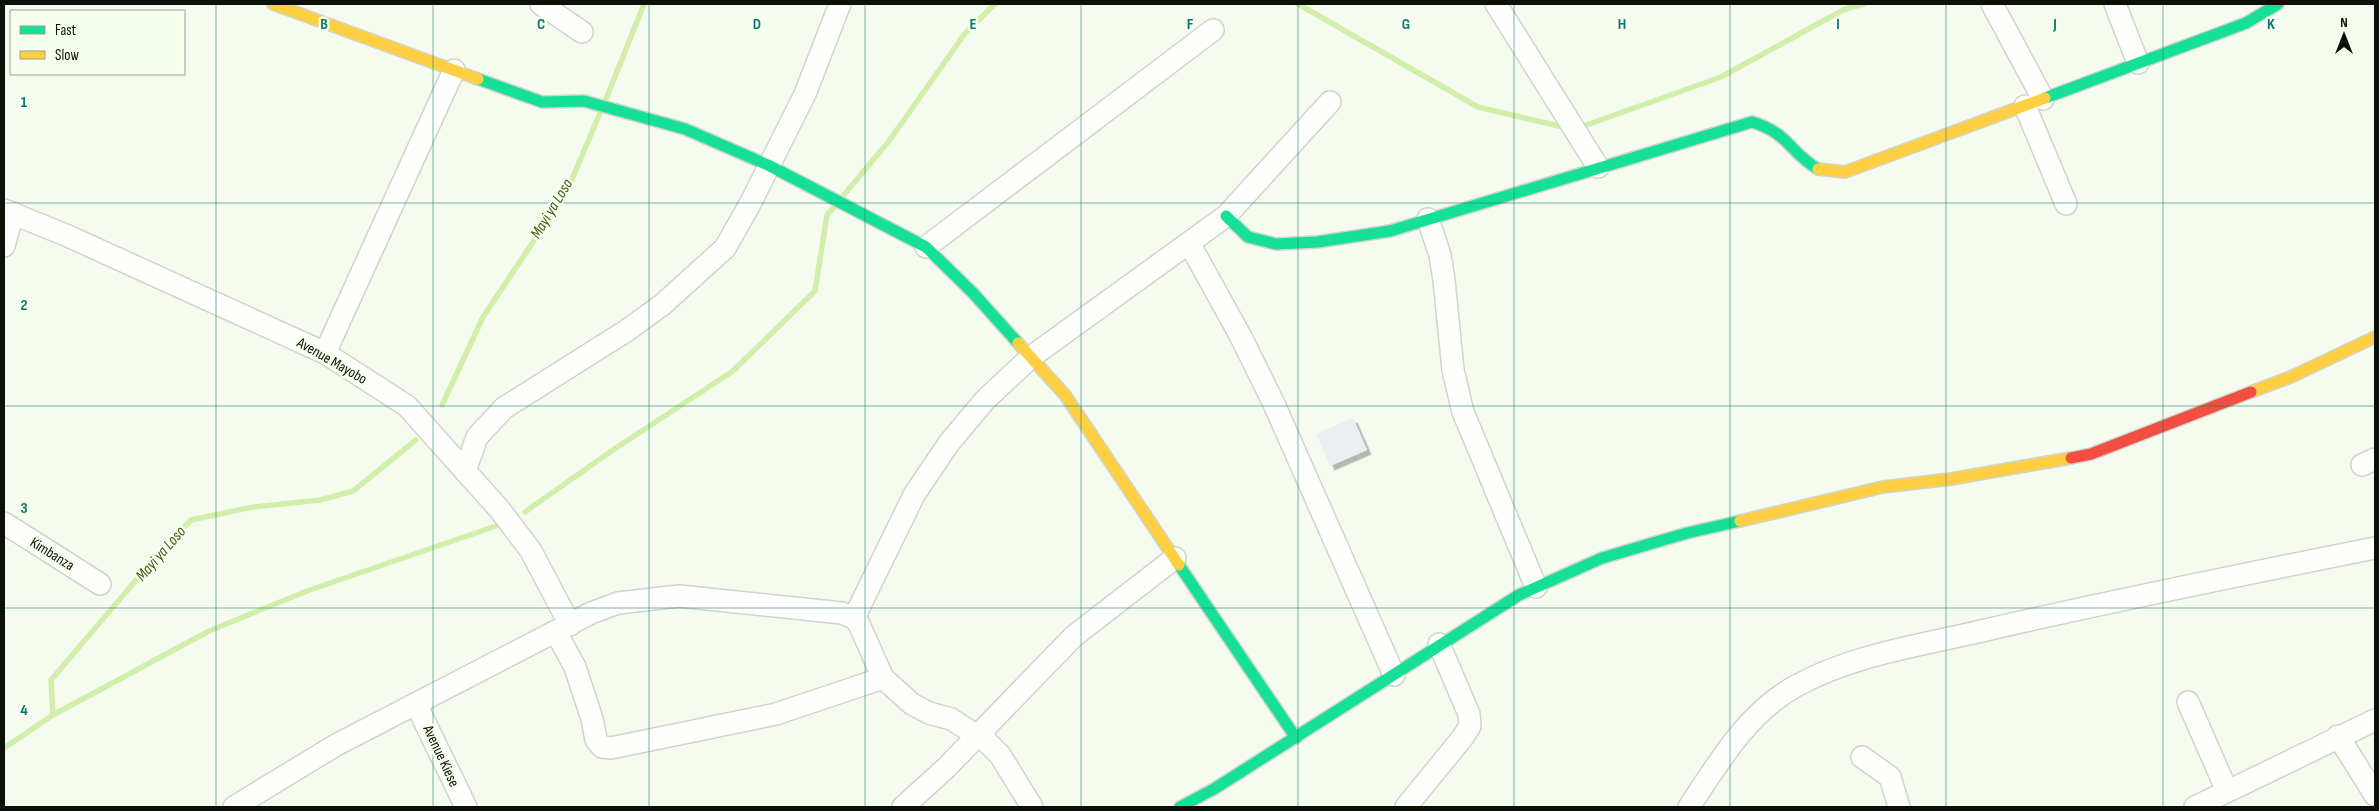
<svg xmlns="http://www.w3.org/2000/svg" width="2379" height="811" viewBox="0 0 2379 811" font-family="'Sofia Sans Condensed',sans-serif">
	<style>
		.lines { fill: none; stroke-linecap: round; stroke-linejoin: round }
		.stream { stroke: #d1efaa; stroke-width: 5.5 }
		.building { fill: #eceef1; filter: url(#shadow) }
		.street-casing { stroke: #d0d5cb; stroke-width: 24 }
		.fast-casing { stroke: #d0d5cb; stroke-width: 14 }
		.slow-casing { stroke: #d0d5cb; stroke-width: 14 }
		.jam-casing { stroke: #d0d5cb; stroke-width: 14 }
		.street { stroke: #fefefd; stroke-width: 21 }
		.fast { stroke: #16e098; stroke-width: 11 }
		.slow { stroke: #ffcf43; stroke-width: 11 }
		.jam { stroke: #f24e42; stroke-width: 11 }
		.grid { fill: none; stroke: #0f766e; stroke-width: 1; stroke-opacity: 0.55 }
		.labels { text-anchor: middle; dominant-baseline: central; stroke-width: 5; stroke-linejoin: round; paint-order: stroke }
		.street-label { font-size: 15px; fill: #0c1107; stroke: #f6ffec }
		.water-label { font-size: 16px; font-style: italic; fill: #415a1a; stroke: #f6ffec }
		.grid-label { font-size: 16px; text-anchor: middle; font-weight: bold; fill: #0f766e; stroke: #f6ffec; stroke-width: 5; stroke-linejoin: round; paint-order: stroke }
	</style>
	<defs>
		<filter id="shadow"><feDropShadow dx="4.5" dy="4.5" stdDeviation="0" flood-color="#0004"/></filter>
	</defs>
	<rect width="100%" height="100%" fill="#f6fbf0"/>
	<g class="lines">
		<g class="stream">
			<path d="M 1298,4 L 1478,107 L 1567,128"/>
			<path d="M 606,99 L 644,4"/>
			<path d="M 1578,128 L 1721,77 L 1845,9 L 1864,4"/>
			<path d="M 843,196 L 889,141 L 966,32 L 995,4"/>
			<path d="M 442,405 L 483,317 L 567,191 L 600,113"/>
			<path d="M 525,512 L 610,452 L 733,371 L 815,291 L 827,215 L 834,207"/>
			<path d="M 53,715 L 209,631 L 307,591 L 496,526"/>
			<path d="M 4,748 L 53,715 L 51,680 L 148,566 L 191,520 L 253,507 L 320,500 L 353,491 L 416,440"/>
		</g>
	</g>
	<path class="building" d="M 1353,418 L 1367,450 L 1330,466 L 1316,434 Z"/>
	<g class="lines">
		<defs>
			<g id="street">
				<path d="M 541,4 L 582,32"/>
				<path d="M 1496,4 L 1598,167"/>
				<path d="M 1992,4 L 2043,99"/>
				<path d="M 2115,4 L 2138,63"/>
				<path d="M 2025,106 L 2066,204"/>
				<path d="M 4,210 L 68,236 L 325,353 L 407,406 L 500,510 L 531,551 L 570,625"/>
				<path d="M 1428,219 L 1440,255 L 1444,280 L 1453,370 L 1463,412 L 1536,587"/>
				<path d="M 1189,243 L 1241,337 L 1274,404 L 1394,675"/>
				<path d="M 4,246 L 13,213"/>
				<path d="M 926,247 L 1213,30"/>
				<path d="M 325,353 L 454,70"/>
				<path d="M 2362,465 L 2375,459"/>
				<path d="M 465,471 L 477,437 L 504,408 L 626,331 L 662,305 L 725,248 L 750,204 L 805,94 L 840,4"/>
				<path d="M 4,523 L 100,584"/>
				<path d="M 854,618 L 914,495 L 949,443 L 985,400 L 1031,357 L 1226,216 L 1330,102"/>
				<path d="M 556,632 L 575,667 L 592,719 L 596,740 L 602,747 L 611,748 L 776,714 L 883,678"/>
				<path d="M 2188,702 L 2227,791"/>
				<path d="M 416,704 L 466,807"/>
				<path d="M 2338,736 L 2375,795"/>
				<path d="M 1862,757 L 1890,777 L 1899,807"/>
				<path d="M 234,807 L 336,745 L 591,613 L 618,603 L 679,596 L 842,613 L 854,618 L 859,624 L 883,678 L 912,704 L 929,713 L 951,719 L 987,742 L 1000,755 L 1032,807"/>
				<path d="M 903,807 L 946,768 L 1074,636 L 1175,558"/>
				<path d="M 1406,807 L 1463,737 L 1470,726 L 1469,714 L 1439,644"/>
				<path d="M 1689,807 C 1719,762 1747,713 1796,686 C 1854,654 1923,645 1986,630 C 2115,600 2245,574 2375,548"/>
				<path d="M 2195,807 L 2375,720"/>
			</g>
			<g id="fast">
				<path d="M 478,79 L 542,102 L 584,101 L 685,129 L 768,165 L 926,247 L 973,293 L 1018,343"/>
				<path d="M 2045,98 L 2246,23 L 2278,4"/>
				<path d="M 1226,216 L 1248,237 L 1276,244 L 1317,242 L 1390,231 L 1752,122 C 1789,133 1790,153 1818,169"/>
				<path d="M 1179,565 L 1296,738"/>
				<path d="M 1180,807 L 1214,789 L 1519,595 L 1602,558 L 1687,533 L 1740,521"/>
			</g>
			<g id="slow">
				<path d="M 273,4 L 478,79"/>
				<path d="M 1818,169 L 1845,172 L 2045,98"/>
				<path d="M 1018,343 L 1065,395 L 1179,565"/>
				<path d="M 2251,392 L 2293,376 L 2375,337"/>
				<path d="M 1740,521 L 1883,487 L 1951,479 L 2071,458"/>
			</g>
			<path id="jam" d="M 2071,458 L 2091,454 L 2251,392"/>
		</defs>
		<use href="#street" class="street-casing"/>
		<use href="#fast" class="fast-casing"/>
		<use href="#slow" class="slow-casing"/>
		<use href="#jam" class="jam-casing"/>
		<use href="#street" class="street"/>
		<use href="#fast" class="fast"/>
		<use href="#slow" class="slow"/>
		<use href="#jam" class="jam"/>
	</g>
	<path class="grid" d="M 216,4 L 216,807M 433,4 L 433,807M 649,4 L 649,807M 865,4 L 865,807M 1081,4 L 1081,807M 1298,4 L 1298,807M 1514,4 L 1514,807M 1730,4 L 1730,807M 1946,4 L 1946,807M 2163,4 L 2163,807M 4,203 L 2375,203M 4,406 L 2375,406M 4,608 L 2375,608"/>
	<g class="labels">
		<g class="street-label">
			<text transform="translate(332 361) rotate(30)">Avenue Mayobo</text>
			<text transform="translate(52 554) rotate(32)">Kimbanza</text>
			<text transform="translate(441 756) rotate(65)">Avenue Kiese</text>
		</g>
		<g class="water-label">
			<text transform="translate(552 209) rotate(-59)">Mayi ya Loso</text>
			<text transform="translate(161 554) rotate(-49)">Mayi ya Loso</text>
		</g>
	</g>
	<g class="grid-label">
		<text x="324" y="29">B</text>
		<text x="541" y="29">C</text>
		<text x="757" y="29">D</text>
		<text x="973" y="29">E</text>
		<text x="1190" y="29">F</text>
		<text x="1406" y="29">G</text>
		<text x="1622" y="29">H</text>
		<text x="1838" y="29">I</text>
		<text x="2055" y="29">J</text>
		<text x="2271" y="29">K</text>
		<text x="24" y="107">1</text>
		<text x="24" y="310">2</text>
		<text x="24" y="513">3</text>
		<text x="24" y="715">4</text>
	</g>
	<rect width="2379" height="811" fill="none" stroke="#0c1107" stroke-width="10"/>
	<rect x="10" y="10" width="175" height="65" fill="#f6ffec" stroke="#98a090"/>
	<rect x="20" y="26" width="25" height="8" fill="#16e098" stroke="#98a090"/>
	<text x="55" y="35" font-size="15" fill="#0c1107">Fast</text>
	<rect x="20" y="51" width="25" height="8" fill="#ffcf43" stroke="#98a090"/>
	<text x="55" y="60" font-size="15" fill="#0c1107">Slow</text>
	<g transform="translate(2344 35)" stroke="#f6ffec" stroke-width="4" paint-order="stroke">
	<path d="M0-4L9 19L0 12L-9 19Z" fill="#0c1107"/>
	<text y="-8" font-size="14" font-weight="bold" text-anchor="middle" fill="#0c1107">N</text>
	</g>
</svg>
